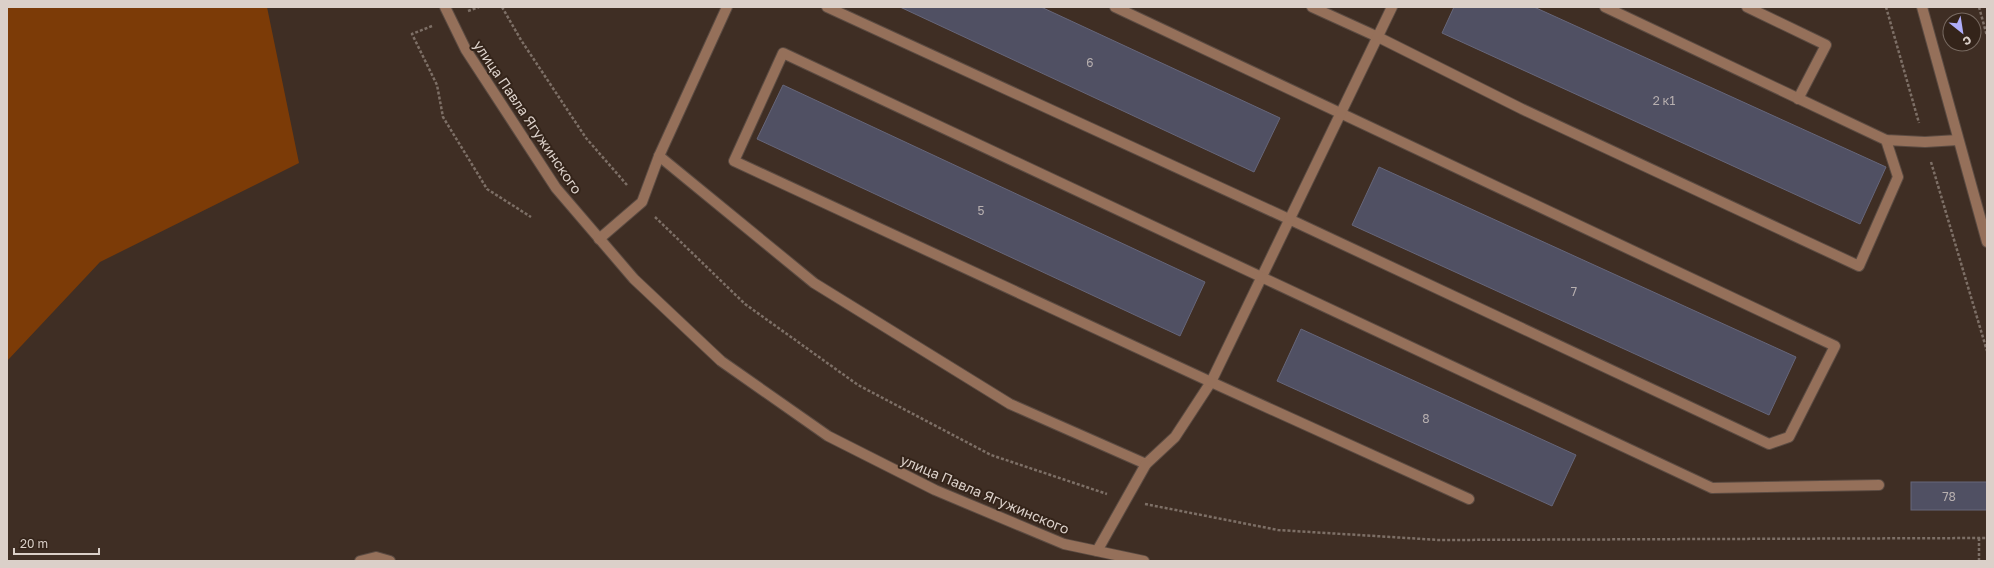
<svg xmlns="http://www.w3.org/2000/svg" width="1994" height="568" viewBox="0 0 1994 568" font-family="'Golos Text',sans-serif">
	<style>
		.green { fill: #7c3b07 }
		.building { fill: #505063; stroke: #66667a }
		.lines { fill: none; stroke-linecap: round; stroke-linejoin: round }
		.minor-casing { stroke: #5b4b42; stroke-width: 12 }
		.path { stroke: #7d6f66; stroke-width: 2.5; stroke-dasharray: 3 2; stroke-linecap: butt }
		.minor { stroke: #95705a; stroke-width: 10 }
		.labels { text-anchor: middle; dominant-baseline: central; stroke-width: 4; stroke-linejoin: round; paint-order: stroke }
		.number-label { font-size: 12px; fill: #b8b0b0 }
		.street-label { font-size: 14px; fill: #dbd0c9; stroke: #34241a }
	</style>
	<rect width="100%" height="100%" fill="#3f2e24"/>
	<path class="green" d="M 7,7 L 267,7 L 299,163 L 100,262 L 7,361 Z"/>
	<g class="building">
		<path d="M 900,7 L 1041,7 L 1280,118 L 1254,172 Z"/>
		<path d="M 1454,7 L 1534,7 L 1886,167 L 1860,224 L 1442,33 Z"/>
		<path d="M 783,85 L 1205,282 L 1180,336 L 757,139 Z"/>
		<path d="M 1379,167 L 1796,357 L 1769,415 L 1352,225 Z"/>
		<path d="M 1301,329 L 1576,455 L 1552,506 L 1277,381 Z"/>
		<rect x="1911" y="482" width="76" height="28"/>
	</g>
	<g class="lines">
		<defs>
			<g id="minor">
				<path d="M 445,7 L 466,50 L 556,188 L 634,279 L 721,361 L 828,436 L 935,490 L 1064,544 L 1144,561"/>
				<path d="M 827,7 L 1291,220 L 1769,444 L 1789,437 L 1835,346 L 1115,7"/>
				<path d="M 1312,7 L 1378,37 L 1522,109 L 1859,266 L 1898,177 L 1886,140"/>
				<path d="M 1605,7 L 1886,140 L 1925,142 L 1958,140"/>
				<path d="M 1747,7 L 1826,45 L 1798,99"/>
				<path d="M 1922,7 L 1987,242"/>
				<path d="M 659,156 L 814,283 L 1010,404 L 1146,464 L 1175,437 L 1211,382 L 1392,7"/>
				<path d="M 599,239 L 642,202 L 659,156 L 727,7"/>
				<path d="M 1469,499 L 1211,382 L 734,161 L 783,53 L 1712,488 L 1879,485"/>
				<path d="M 1097,551 L 1146,464"/>
				<path d="M 360,561 L 376,557 L 390,561"/>
			</g>
		</defs>
		<use href="#minor" class="minor-casing"/>
		<g class="path">
			<path d="M 502,7 L 521,40 L 586,138 L 627,185"/>
			<path d="M 1886,7 L 1919,123"/>
			<path d="M 1979,7 L 1987,36"/>
			<path d="M 468,11 L 479,7"/>
			<path d="M 432,26 L 412,34 L 437,85 L 443,117 L 487,189 L 531,217"/>
			<path d="M 1931,162 L 1987,351"/>
			<path d="M 655,217 L 745,304 L 858,385 L 991,455 L 1107,494"/>
			<path d="M 1145,504 L 1278,530 L 1439,540 L 1987,538"/>
			<path d="M 1979,561 L 1979,538"/>
		</g>
		<use href="#minor" class="minor"/>
	</g>
	<g class="labels">
		<g class="number-label">
			<text x="1090" y="62">6</text>
			<text x="1664" y="100">2 к1</text>
			<text x="981" y="210">5</text>
			<text x="1574" y="291">7</text>
			<text x="1426" y="418">8</text>
			<text x="1949" y="496">78</text>
		</g>
		<g class="street-label">
			<text transform="translate(528 117) rotate(56)">улица Павла Ягужинского</text>
			<text transform="translate(985 494) rotate(23)">улица Павла Ягужинского</text>
		</g>
	</g>
	<rect width="1994" height="568" fill="none" stroke="#dbd0c9" stroke-width="16"/>
	<g transform="translate(1962 32) rotate(150)"><circle r="19" fill="#34241a" stroke="#776960"/>
	<path d="M0-3L7 15L0 10L-7 15Z" fill="#b0aefa"/>
	<text y="-6" font-size="11" font-weight="bold" text-anchor="middle" fill="#dbd0c9">С</text>
	</g>
	<path d="M14 548v6h85v-6" fill="none" stroke="#dbd0c9" stroke-width="2"/>
	<text x="20" y="548" font-size="12" fill="#dbd0c9" stroke="#34241a" stroke-width="3" paint-order="stroke">20 m</text>
</svg>
